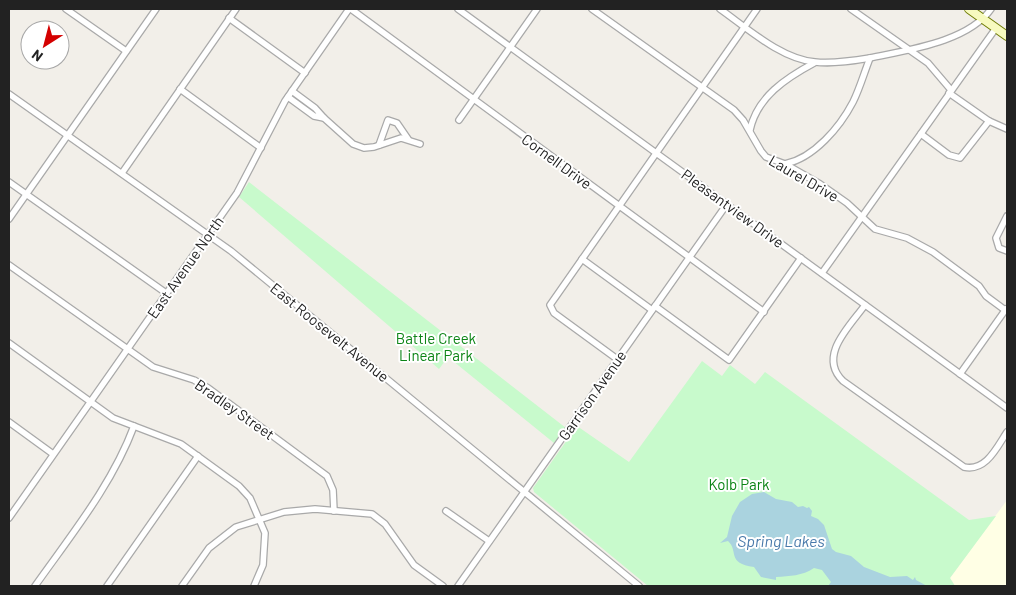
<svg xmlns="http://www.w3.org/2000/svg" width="1016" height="595" viewBox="0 0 1016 595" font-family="Barlow,sans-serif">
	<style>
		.education { fill: #ffffe5 }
		.park { fill: #c8facc }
		.water { fill: #aad3df }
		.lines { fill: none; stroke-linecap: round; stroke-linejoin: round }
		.street-casing { stroke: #a9a9a9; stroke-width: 8 }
		.secondary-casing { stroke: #707d05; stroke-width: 10 }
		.street { stroke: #fff; stroke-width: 5.5 }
		.secondary { stroke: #f7fabf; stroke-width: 8 }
		.labels { text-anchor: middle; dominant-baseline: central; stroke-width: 4; stroke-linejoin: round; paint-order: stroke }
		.street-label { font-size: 15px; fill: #222; stroke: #fff }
		.park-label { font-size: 15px; fill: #0c8416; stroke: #fff }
		.water-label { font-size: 16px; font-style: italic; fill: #4a7aab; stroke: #fff }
	</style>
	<rect width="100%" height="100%" fill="#f2efe9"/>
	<path class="education" d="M 1007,500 L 1007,586 L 955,586 L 950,578 Z"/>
	<g class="park">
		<path d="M 249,182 L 566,428 L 554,443 L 448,357 L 439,369 L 239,197 Z"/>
		<path d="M 702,361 L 722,376 L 730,365 L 755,384 L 765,372 L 969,520 L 996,516 L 950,578 L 955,586 L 648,586 L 534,492 L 533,488 L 577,426 L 629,462 Z"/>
	</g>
	<path class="water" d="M 764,492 L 776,499 L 792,502 L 798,507 L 803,506 L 807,508 L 809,507 L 812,511 L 811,516 L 818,519 L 824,525 L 832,549 L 836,552 L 851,556 L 864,567 L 890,577 L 907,576 L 913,580 L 915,577 L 916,580 L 927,586 L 828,586 L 831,582 L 822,570 L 814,568 C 802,576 790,576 776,577 L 776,580 L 761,577 L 754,567 C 726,563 739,551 728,541 L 720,543 L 727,537 L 732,516 L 740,502 L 752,494 Z"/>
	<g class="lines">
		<defs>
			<g id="street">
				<path d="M 66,9 L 126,51"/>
				<path d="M 351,9 L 764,312"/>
				<path d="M 458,9 L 1007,408"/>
				<path d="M 592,9 L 734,110 L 743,120 L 761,151 L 766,157 L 785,164 L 820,184 L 847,203 L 875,229 L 907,238 L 933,252 L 979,286 L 986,296 L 1005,310"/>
				<path d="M 720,9 C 747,28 781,59 815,62 C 833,64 852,61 870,58"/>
				<path d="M 851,9 L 928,63 L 951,90"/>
				<path d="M 229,18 L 305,73"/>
				<path d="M 180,89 L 261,148"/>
				<path d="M 949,93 L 989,121 L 1007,129"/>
				<path d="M 9,94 L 231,251 L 639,586"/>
				<path d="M 288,97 L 314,116 L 324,118 L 315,108 L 292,91"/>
				<path d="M 324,118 L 353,144 L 364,148 L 374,147 L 401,138 L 420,144"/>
				<path d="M 459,120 L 537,9"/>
				<path d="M 750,130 C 757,97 786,78 814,63"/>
				<path d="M 921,134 L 949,155 L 960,158 L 989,121"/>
				<path d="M 379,145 L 388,120 L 397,123 L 408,139"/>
				<path d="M 785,164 C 814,158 840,127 853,102 C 860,88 864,73 870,58 C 907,50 968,42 991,9"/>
				<path d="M 122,173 L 236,9"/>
				<path d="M 9,182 L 166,293"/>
				<path d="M 1007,216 L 996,238 L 999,248 L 1007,251"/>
				<path d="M 9,219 L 156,9"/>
				<path d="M 582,259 L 652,310"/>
				<path d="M 9,265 L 153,367 L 194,380 L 208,388 L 327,476 L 333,490 L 334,511"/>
				<path d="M 822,273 L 996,28"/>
				<path d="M 865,305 C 850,326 817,356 843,381 L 964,467 C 986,472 997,447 1007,432"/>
				<path d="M 655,306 L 729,360 L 801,258"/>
				<path d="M 9,343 L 113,418 L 181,444 L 239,486 L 250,498 L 265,533 L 263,565 L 254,586"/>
				<path d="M 617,359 L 554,313 L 550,305 L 757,9"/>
				<path d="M 960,374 L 1006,309"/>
				<path d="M 9,422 L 53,454"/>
				<path d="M 446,511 L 489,541"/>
				<path d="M 9,518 L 237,193 L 285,101 L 349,9"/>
				<path d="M 35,586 C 71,535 112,485 134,426"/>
				<path d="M 107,586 L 198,456"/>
				<path d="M 182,586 L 209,548 L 236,527 L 284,512 L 315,509 L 372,514 L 385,524 L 414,565 L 443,586"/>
				<path d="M 458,586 L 727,204"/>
			</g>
			<path id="secondary" d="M 969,9 L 1007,36"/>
		</defs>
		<use href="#street" class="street-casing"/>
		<use href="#secondary" class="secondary-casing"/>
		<use href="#street" class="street"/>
		<use href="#secondary" class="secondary"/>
	</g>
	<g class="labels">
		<g class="street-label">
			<text transform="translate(557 161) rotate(36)">Cornell Drive</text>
			<text transform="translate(804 178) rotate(30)">Laurel Drive</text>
			<text transform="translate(733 208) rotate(36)">Pleasantview Drive</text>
			<text transform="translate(185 267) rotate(-55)">East Avenue North</text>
			<text transform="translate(330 332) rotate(39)">East Roosevelt Avenue</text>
			<text transform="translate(592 395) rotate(-55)">Garrison Avenue</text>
			<text transform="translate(235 409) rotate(35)">Bradley Street</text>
		</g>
		<g class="park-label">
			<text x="436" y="338">Battle Creek<tspan x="436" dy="17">Linear Park</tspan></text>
			<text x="739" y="484">Kolb Park</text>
		</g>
		<g class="water-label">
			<text x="781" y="540">Spring Lakes</text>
		</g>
	</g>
	<rect width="1016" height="595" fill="none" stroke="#222222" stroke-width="20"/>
	<g transform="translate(45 45) rotate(216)"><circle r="24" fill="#ffffff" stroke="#a7a7a7"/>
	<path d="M0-4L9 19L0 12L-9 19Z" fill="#d40000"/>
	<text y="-8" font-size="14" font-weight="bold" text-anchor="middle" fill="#222222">N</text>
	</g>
</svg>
